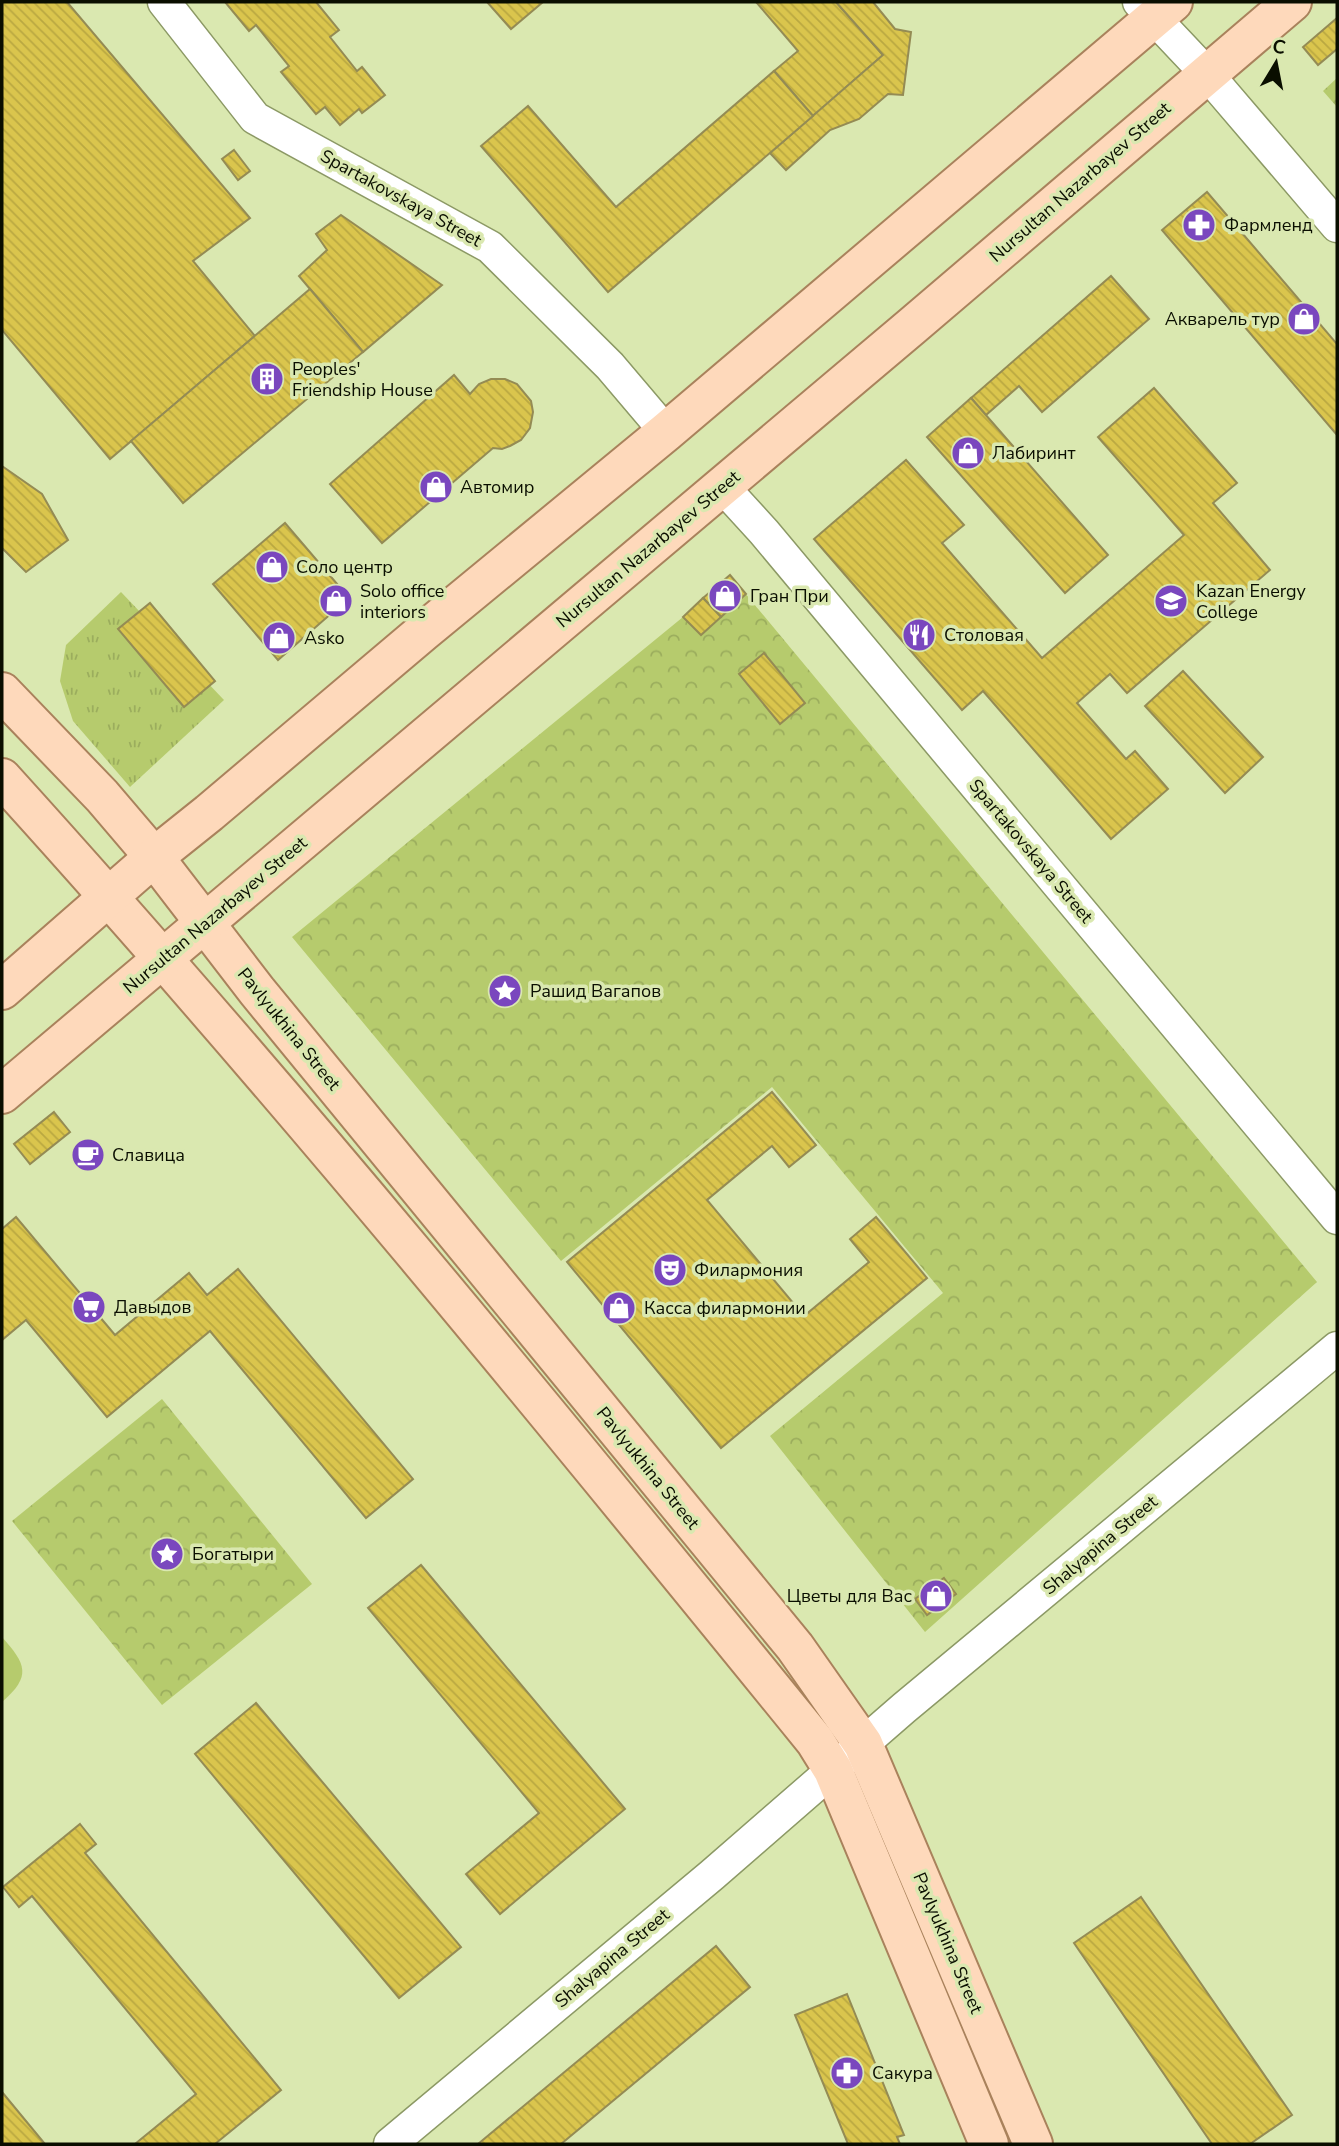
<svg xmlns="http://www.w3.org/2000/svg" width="1339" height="2146" viewBox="0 0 1339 2146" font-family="'Nunito Sans',sans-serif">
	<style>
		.grass { fill: url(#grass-tufts) }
		.park { fill: url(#park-crowns) }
		.pitch { fill: #b6cb6d }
		.building { fill: url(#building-back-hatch); stroke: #948b54; stroke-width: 2 }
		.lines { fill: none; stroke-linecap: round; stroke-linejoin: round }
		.minor-casing { stroke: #8c9965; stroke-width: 35 }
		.major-casing { stroke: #a9825c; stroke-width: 42 }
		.minor { stroke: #fff; stroke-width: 32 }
		.major { stroke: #fed9bb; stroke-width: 38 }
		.labels { text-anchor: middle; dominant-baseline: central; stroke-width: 7; stroke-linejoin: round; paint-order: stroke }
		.street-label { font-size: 18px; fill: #0a0e00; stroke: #dae8b0 }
		.poi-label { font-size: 18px; fill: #0a0e00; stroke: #dae8b0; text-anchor: start }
	</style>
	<defs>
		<pattern id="grass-tufts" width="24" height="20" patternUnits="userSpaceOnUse" patternTransform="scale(1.75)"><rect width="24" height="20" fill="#b6cb6d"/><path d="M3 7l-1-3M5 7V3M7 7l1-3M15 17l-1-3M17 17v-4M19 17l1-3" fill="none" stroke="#9bad5d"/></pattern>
		<pattern id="park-crowns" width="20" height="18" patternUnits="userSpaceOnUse" patternTransform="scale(1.75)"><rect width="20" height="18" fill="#b6cb6d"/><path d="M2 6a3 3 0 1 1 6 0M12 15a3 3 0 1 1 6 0" fill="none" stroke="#9bad5d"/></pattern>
		<pattern id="building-back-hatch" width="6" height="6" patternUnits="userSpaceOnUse" patternTransform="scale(1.75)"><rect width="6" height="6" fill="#dac54d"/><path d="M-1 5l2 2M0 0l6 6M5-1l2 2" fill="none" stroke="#baa841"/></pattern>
	</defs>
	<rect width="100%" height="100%" fill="#dae8b0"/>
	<path class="grass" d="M 121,592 L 224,700 L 130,787 L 73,721 L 60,681 L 66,645 Z"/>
	<g class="park">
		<path d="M 1337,78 L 1337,107 L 1323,91 Z"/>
		<path d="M 730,575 L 1317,1282 L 925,1632 L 770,1436 L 943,1293 L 772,1087 L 561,1261 L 292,937 L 683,617 Z"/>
		<path d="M 162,1399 L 312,1584 L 162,1705 L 12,1521 Z"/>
	</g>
	<path class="pitch" d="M 2,1637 C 26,1664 32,1676 2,1702 Z"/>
	<g class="building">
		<path d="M 2,2 L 67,2 L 250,218 L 193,261 L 255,336 L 110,459 L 2,330 Z"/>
		<path d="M 225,2 L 316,2 L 339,30 L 330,37 L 357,71 L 362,67 L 385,95 L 362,113 L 359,109 L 340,125 L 325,107 L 316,114 L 281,72 L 289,66 L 256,25 L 249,31 Z"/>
		<path d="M 487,2 L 543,2 L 511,29 Z"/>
		<path d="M 756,2 L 836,2 L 883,55 L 813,116 L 774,71 L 798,51 Z"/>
		<path d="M 836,2 L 873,2 L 895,29 L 911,32 L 903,95 L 888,94 L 859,119 L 830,130 L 786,170 L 770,153 L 883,55 Z"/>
		<path d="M 1337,18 L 1337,49 L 1318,65 L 1303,47 Z"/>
		<path d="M 774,71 L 813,116 L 608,292 L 481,146 L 528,106 L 616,207 Z"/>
		<path d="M 234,150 L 250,171 L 238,180 L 222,159 Z"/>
		<path d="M 1207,192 L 1337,344 L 1337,435 L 1162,230 Z"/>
		<path d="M 341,215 L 442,285 L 363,352 L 299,276 L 327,250 L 316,234 Z"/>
		<path d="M 1111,276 L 1149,319 L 1042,412 L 1019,386 L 986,415 L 971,398 Z"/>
		<path d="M 310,289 L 363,352 L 183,503 L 131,441 Z"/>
		<path d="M 454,375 L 470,394 L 479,384 L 491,379 L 505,379 L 517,384 L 531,401 L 533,412 L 530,428 L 521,440 L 510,446 L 502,449 L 493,448 L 382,543 L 330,484 Z"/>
		<path d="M 1154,388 L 1237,483 L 1213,503 L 1270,570 L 1127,693 L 1110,674 L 1077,703 L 1126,759 L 1135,751 L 1168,789 L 1111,839 L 983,691 L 962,710 L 814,539 L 906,460 L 964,525 L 942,543 L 1042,658 L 1184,535 L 1098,437 Z"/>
		<path d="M 971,398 L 1108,555 L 1065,593 L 927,437 Z"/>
		<path d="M 2,466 L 42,494 L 68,540 L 26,572 L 2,548 Z"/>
		<path d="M 285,523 L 349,598 L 278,660 L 213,584 Z"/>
		<path d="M 730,575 L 746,594 L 721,617 L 703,598 Z"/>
		<path d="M 703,598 L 721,617 L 701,635 L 683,617 Z"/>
		<path d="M 150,603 L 215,681 L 184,707 L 118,629 Z"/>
		<path d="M 764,653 L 805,703 L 780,724 L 739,674 Z"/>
		<path d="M 1183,671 L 1263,757 L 1225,793 L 1145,706 Z"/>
		<path d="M 772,1092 L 816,1145 L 789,1167 L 772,1146 L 707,1200 L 804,1316 L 869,1262 L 850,1239 L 876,1217 L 927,1278 L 721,1448 L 567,1262 Z"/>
		<path d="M 54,1112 L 70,1132 L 30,1164 L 14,1144 Z"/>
		<path d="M 88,1140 L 103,1157 L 88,1170 L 73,1153 Z"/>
		<path d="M 16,1217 L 115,1335 L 189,1273 L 207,1295 L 238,1269 L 413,1479 L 366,1518 L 210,1331 L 107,1417 L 26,1320 L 2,1340 L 2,1229 Z"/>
		<path d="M 421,1565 L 625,1809 L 500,1914 L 466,1874 L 539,1813 L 368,1608 Z"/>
		<path d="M 944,1578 L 956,1594 L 927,1615 L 915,1599 Z"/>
		<path d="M 256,1703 L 461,1947 L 399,1998 L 195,1754 Z"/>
		<path d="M 80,1824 L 96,1844 L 85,1853 L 281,2090 L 215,2144 L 135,2144 L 196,2094 L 32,1896 L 19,1907 L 3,1887 Z"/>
		<path d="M 1141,1897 L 1292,2115 L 1250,2144 L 1212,2144 L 1074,1943 Z"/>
		<path d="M 716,1946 L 750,1987 L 561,2144 L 478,2144 Z"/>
		<path d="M 847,1994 L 904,2135 L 897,2137 L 900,2144 L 848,2144 L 795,2015 Z"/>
		<path d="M 2,2092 L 45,2144 L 2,2144 Z"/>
	</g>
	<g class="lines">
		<defs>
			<g id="minor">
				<path d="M 164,2 L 255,118 L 490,247 L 610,366 L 666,432"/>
				<path d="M 1139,2 L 1207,74 L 1337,226"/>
				<path d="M 722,486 L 764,532 L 1337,1218"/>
				<path d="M 390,2144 L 712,1875 L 904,1708 L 1337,1348"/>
			</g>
			<g id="major">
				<path d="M 2,692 L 102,796 L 154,857 L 257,991 L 795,1647 L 863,1744 L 1033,2144"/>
				<path d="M 2,778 C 284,1089 550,1415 815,1741 L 833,1770 L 989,2144"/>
				<path d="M 2,990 L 154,857 L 209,813 L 423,632 L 666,432 L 1173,2"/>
				<path d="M 2,1094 L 911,327 L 1292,2"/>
			</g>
		</defs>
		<use href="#minor" class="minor-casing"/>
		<use href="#major" class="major-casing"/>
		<use href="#minor" class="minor"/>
		<use href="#major" class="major"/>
	</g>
	<defs>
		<symbol id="pharmacy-disc" viewBox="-11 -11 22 22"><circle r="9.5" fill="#7a47be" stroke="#dae8b0"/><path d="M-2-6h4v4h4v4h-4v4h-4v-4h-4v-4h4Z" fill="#fff"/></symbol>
		<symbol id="shop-disc" viewBox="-11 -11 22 22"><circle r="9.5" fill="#7a47be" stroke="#dae8b0"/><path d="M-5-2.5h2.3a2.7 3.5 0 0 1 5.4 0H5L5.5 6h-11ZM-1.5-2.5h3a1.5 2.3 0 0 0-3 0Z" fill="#fff"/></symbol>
		<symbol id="building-disc" viewBox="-11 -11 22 22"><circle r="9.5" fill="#7a47be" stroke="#dae8b0"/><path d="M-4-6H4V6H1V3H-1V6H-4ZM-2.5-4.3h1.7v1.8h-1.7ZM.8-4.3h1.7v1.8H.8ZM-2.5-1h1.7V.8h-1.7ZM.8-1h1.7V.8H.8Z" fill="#fff"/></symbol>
		<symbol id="university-disc" viewBox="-11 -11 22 22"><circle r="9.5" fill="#7a47be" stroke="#dae8b0"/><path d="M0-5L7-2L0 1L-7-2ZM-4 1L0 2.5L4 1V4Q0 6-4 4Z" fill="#fff"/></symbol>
		<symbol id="restaurant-disc" viewBox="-11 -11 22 22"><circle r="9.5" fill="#7a47be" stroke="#dae8b0"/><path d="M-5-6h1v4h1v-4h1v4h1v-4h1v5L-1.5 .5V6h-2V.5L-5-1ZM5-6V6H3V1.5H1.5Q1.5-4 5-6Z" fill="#fff"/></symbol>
		<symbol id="sight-disc" viewBox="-11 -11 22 22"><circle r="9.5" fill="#7a47be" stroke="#dae8b0"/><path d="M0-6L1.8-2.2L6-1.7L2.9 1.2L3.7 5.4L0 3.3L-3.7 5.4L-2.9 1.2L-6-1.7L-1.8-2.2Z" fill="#fff"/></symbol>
		<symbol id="cafe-disc" viewBox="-11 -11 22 22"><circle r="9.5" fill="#7a47be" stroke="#dae8b0"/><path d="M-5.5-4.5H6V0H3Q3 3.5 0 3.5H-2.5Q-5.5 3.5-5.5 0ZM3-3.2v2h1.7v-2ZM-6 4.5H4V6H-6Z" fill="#fff"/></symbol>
		<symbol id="theatre-disc" viewBox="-11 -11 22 22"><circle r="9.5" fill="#7a47be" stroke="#dae8b0"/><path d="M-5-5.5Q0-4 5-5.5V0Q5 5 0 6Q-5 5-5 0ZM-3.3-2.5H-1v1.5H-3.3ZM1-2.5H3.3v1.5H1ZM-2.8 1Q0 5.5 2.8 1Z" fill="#fff"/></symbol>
		<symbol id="supermarket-disc" viewBox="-11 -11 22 22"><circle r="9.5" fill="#7a47be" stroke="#dae8b0"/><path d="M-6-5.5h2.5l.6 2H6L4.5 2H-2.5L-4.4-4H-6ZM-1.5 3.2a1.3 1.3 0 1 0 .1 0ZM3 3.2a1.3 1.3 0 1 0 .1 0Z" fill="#fff"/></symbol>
	</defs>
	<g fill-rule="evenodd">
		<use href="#pharmacy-disc" x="1180" y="206" width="38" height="38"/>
		<use href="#shop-disc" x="1285" y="300" width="38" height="38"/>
		<use href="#building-disc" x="248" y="360" width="38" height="38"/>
		<use href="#shop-disc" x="949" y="434" width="38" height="38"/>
		<use href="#shop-disc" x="417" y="468" width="38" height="38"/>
		<use href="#shop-disc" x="253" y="548" width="38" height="38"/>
		<use href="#shop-disc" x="706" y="577" width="38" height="38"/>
		<use href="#shop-disc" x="317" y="582" width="38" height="38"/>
		<use href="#university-disc" x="1152" y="582" width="38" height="38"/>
		<use href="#restaurant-disc" x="900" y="616" width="38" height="38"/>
		<use href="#shop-disc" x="260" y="619" width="38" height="38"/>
		<use href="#sight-disc" x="486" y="972" width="38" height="38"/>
		<use href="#cafe-disc" x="69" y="1136" width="38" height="38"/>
		<use href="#theatre-disc" x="651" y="1251" width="38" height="38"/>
		<use href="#supermarket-disc" x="70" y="1288" width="38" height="38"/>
		<use href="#shop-disc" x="600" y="1289" width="38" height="38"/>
		<use href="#sight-disc" x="148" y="1535" width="38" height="38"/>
		<use href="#shop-disc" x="917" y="1577" width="38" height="38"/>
		<use href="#pharmacy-disc" x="828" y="2054" width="38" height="38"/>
	</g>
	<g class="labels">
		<g class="street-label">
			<text transform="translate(1080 182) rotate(-41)">Nursultan Nazarbayev Street</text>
			<text transform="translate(401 198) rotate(29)">Spartakovskaya Street</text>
			<text transform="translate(648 549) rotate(-40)">Nursultan Nazarbayev Street</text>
			<text transform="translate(1031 851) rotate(50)">Spartakovskaya Street</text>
			<text transform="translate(215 915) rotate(-40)">Nursultan Nazarbayev Street</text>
			<text transform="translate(289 1029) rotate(51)">Pavlyukhina Street</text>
			<text transform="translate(648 1468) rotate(51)">Pavlyukhina Street</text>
			<text transform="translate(1100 1545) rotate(-40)">Shalyapina Street</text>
			<text transform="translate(948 1943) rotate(67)">Pavlyukhina Street</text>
			<text transform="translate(612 1958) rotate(-40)">Shalyapina Street</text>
		</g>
		<g class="poi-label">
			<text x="1224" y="225">Фармленд</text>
			<text x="1280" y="319" text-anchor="end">Акварель тур</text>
			<text x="292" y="369">Peoples'<tspan x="292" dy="21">Friendship House</tspan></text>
			<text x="992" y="453">Лабиринт</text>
			<text x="460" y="487">Автомир</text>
			<text x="296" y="567">Соло центр</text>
			<text x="360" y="591">Solo office<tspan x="360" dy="21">interiors</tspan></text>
			<text x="1196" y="591">Kazan Energy<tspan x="1196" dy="21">College</tspan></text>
			<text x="750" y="596">Гран При</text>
			<text x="944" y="635">Столовая</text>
			<text x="304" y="638">Asko</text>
			<text x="530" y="991">Рашид Вагапов</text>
			<text x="112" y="1155">Славица</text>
			<text x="694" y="1270">Филармония</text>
			<text x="114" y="1307">Давыдов</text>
			<text x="644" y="1308">Касса филармонии</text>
			<text x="192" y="1554">Богатыри</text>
			<text x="912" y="1596" text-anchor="end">Цветы для Вас</text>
			<text x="872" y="2073">Сакура</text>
		</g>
	</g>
	<rect width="1339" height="2146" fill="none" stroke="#0a0e00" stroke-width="7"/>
	<g transform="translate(1276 63) rotate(10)" stroke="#dae8b0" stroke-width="5" paint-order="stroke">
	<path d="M0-5L12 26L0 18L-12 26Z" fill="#0a0e00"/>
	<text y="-10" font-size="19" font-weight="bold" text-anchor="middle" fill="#0a0e00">С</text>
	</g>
</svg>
